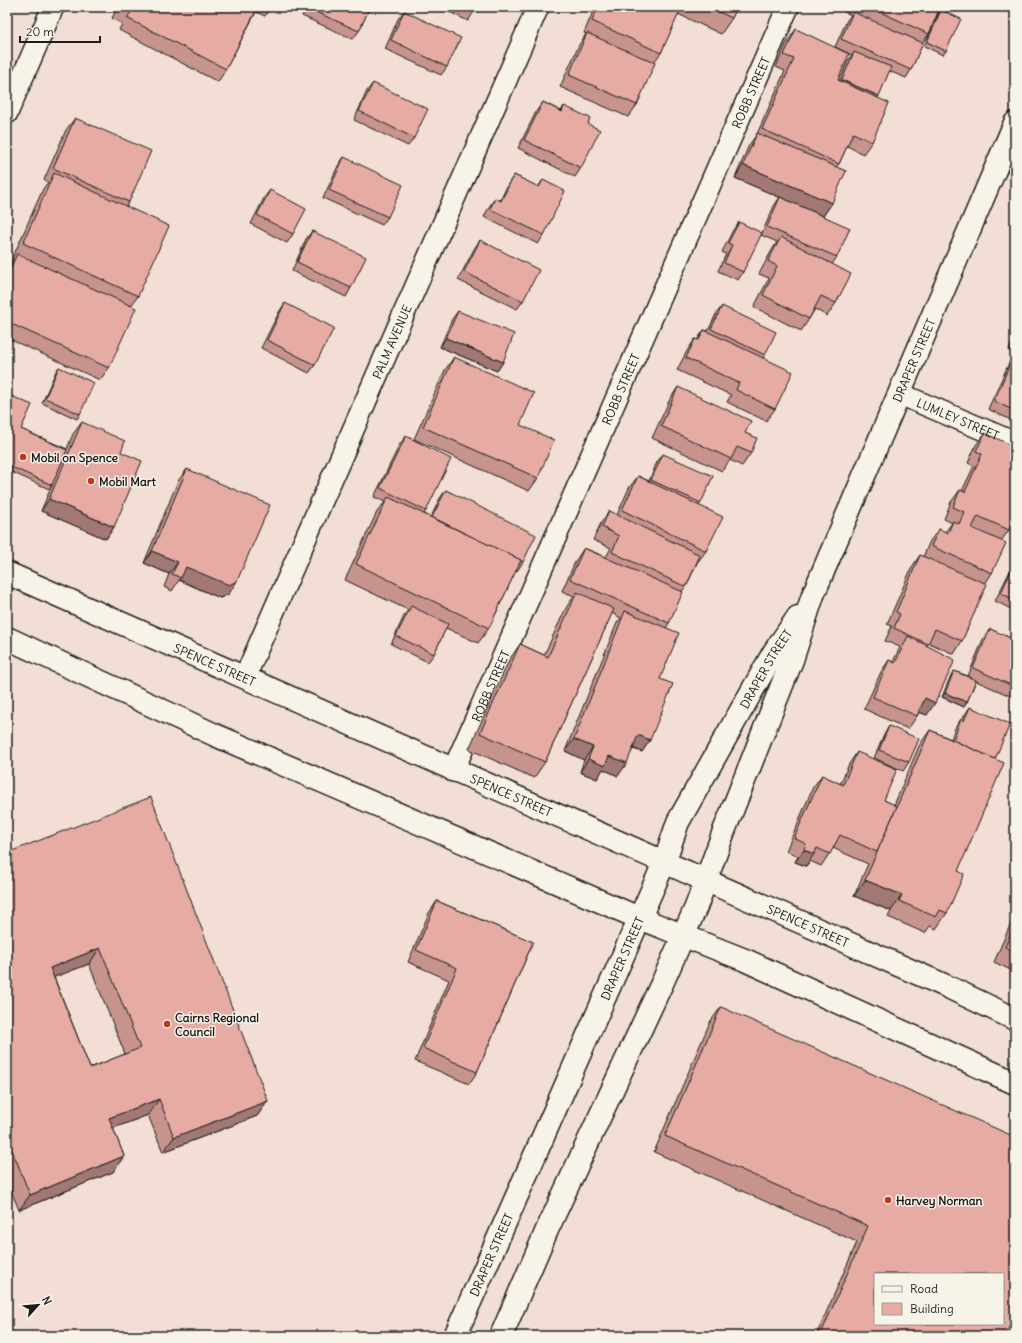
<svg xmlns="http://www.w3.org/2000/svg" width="1022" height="1343" viewBox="0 0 1022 1343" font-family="Delius,sans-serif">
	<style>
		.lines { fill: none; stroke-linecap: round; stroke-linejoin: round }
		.street-casing { stroke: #1c1c1c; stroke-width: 24 }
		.secondary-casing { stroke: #1c1c1c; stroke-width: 25 }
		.street { stroke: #f7f3e8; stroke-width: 21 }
		.secondary { stroke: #f7f3e8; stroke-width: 22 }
		.wall { fill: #c6948d; stroke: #1c1c1c; fill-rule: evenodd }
		.shaded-wall { fill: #a17873; stroke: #1c1c1c }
		.building { fill: #e6aca4; stroke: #1c1c1c; fill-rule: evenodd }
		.poi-dot { fill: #c8321e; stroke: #f7f3e8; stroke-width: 1.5 }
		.labels { text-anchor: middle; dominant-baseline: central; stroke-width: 3; stroke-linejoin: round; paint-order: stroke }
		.street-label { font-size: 12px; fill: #1c1c1c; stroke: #f7f3e8 }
		.poi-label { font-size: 12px; font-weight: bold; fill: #1c1c1c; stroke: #f7f3e8; text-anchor: start }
	</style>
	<rect width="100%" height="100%" fill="#f2ded4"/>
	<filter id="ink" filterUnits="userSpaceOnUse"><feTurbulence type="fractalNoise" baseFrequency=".025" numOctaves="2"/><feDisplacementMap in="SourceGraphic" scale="8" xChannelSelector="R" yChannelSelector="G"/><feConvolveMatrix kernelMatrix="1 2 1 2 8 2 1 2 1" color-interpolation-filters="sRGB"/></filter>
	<g filter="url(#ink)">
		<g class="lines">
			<defs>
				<g id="street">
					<path d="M 7,113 L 53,7"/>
					<path id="s1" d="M 900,394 L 1015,443"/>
					<path id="s2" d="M 245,677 L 538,7"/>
					<path id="s3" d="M 453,771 L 788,7"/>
				</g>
				<g id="secondary">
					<path id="s4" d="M 7,573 L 946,986 L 1015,1019"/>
					<path d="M 7,638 L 215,735 L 639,918 L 745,960 L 1015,1083"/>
					<path id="s5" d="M 455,1336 L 664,863 L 678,822 L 774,652 L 798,617"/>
					<path id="s6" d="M 501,1336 L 547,1230 L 664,979 L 696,907 L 724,831 L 792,660 L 813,595 L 1015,123"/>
				</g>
			</defs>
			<use href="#street" class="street-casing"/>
			<use href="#secondary" class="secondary-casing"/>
			<use href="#street" class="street"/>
			<use href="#secondary" class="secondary"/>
		</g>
		<g class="wall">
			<path d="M 118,7 L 271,7 L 265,16 L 256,12 L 226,69 L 218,82 L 119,30 L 122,24 L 112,18 Z"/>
			<path d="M 306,7 L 370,7 L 359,31 L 353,39 L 302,16 Z"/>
			<path d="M 439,7 L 477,7 L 468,21 Z"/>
			<path d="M 595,7 L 737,7 L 732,18 L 721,34 L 678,14 L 661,53 L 654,62 L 637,105 L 628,117 L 560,87 L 579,45 L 586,34 L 584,33 Z"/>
			<path d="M 834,7 L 940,7 L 929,34 L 923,42 L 911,70 L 906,78 L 889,71 L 877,98 L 872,142 L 863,154 L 847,146 L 839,164 L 836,167 L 832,203 L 823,216 L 735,178 L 749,145 L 757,134 L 785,71 L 776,67 L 787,42 L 796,29 L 838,80 L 840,80 L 848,60 L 852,55 L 835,47 L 847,20 L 851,15 Z"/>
			<path d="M 941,10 L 946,51 L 943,55 L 924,46 L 938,14 Z"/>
			<path d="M 404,11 L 447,67 L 441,75 L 385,49 L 398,19 Z"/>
			<path d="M 373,83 L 414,138 L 408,146 L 354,120 L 367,91 Z"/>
			<path d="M 543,102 L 561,111 L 564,106 L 581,168 L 575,177 L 518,148 L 537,110 Z"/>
			<path d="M 75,118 L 129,202 L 126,206 L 138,296 L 131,306 L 109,368 L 100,380 L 7,338 L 7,268 L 13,259 L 12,259 L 43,189 L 48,182 L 44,180 L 66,130 Z"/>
			<path d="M 344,157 L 388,217 L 382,225 L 323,198 L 338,166 Z"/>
			<path d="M 514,175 L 538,187 L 543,180 L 544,235 L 538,244 L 484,217 L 489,207 L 495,198 L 500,201 L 508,184 Z"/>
			<path d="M 270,190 L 293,234 L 287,243 L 251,224 L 264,198 Z"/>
			<path d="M 780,197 L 837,257 L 832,264 L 836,303 L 827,316 L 815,309 L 809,319 L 801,331 L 754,307 L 769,278 L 759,274 L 772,250 L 777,242 L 761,235 L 774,206 Z"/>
			<path d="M 739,222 L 743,272 L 738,280 L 718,271 L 726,254 L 722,252 L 733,230 Z"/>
			<path d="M 312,231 L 351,288 L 346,297 L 292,271 L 306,239 Z"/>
			<path d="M 480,240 L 523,301 L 517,309 L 458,280 L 474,249 Z"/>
			<path d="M 285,303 L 315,365 L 309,373 L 261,348 L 279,312 Z"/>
			<path d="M 722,306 L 765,355 L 763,358 L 775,409 L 766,421 L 727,402 L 731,395 L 677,370 L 687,351 L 695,339 L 697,340 L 704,330 L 708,331 L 716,314 Z"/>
			<path d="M 458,311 L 503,362 L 497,371 L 440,347 L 452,319 Z"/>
			<path d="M 1015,336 L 1015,353 L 1009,350 Z"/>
			<path d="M 1014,355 L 1015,355 L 1015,422 L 988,409 L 1009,363 Z"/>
			<path d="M 454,357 L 520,425 L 538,478 L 529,491 L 414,439 L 445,370 Z"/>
			<path d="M 59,367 L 80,414 L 77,419 L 42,403 L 56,371 Z"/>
			<path d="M 678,387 L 745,433 L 751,453 L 742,466 L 730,460 L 722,471 L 652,438 L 670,399 Z"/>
			<path d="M 7,394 L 21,429 L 67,449 L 73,434 L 82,422 L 114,527 L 106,539 L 41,511 L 52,485 L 49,489 L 7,470 Z"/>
			<path d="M 985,433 L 1009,530 L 1001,541 L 992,573 L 985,584 L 962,641 L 954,654 L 929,643 L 927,646 L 927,715 L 919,712 L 917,716 L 908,729 L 864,709 L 881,672 L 889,660 L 893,662 L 900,647 L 885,641 L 892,626 L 887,624 L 912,567 L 920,555 L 923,557 L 930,541 L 939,529 L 945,532 L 952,523 L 944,519 L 951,502 L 960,490 L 962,491 L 974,466 L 968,463 L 976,445 Z"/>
			<path d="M 406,436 L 426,511 L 424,514 L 431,517 L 440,498 L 446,490 L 523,562 L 517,571 L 516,570 L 489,628 L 478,643 L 446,628 L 434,654 L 428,662 L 391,644 L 405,614 L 408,610 L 345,580 L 377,512 L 385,502 L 374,497 L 400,444 Z"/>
			<path d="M 663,454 L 701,503 L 699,505 L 706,551 L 697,563 L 686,587 L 682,591 L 669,623 L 666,628 L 660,679 L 650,740 L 642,752 L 633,749 L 618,776 L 603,769 L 597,779 L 580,772 L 584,760 L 565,751 L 617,623 L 621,618 L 612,613 L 545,762 L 534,778 L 469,749 L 509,660 L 520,644 L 544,655 L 566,608 L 574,596 L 562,591 L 576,560 L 584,548 L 606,557 L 611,548 L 593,540 L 601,523 L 609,511 L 617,515 L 629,488 L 638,476 L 649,481 L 657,462 Z"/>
			<path d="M 187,469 L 229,594 L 220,598 L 179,580 L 172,591 L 164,587 L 169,574 L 144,563 L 178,481 Z"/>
			<path d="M 1014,564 L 1015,564 L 1015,611 L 995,601 L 1009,573 Z"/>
			<path d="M 990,629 L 1015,640 L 1015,698 L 976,681 L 967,702 L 964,707 L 942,697 L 951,675 L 954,671 L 968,676 L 984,637 Z"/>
			<path d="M 970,707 L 995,759 L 958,871 L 947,913 L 936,929 L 930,926 L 925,933 L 888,917 L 891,911 L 854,896 L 868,864 L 833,848 L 821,866 L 810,861 L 806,866 L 795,862 L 798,856 L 786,851 L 813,787 L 822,775 L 840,784 L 849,764 L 857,752 L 884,800 L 894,805 L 919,746 L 930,730 L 951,739 L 955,728 L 961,719 L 962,720 L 964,716 Z"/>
			<path d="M 889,726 L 909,762 L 903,771 L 874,758 L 884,735 Z"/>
			<path d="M 7,853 L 268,1101 L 257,1116 L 163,1152 L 148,1115 L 113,1128 L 124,1156 L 113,1172 L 19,1210 L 7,1181 ZM 89,964 L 125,1054 L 90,1068 L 54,977 Z"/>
			<path d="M 437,901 L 533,942 L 477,1072 L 469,1084 L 415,1061 L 449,980 L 408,962 L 429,913 Z"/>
			<path d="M 1015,914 L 1015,972 L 994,962 Z"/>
			<path d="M 721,1007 L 1005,1336 L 816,1336 L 857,1242 L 654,1152 L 710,1022 Z"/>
		</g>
		<g class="shaded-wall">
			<path d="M 842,80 L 879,96 L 873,104 L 836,88 Z"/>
			<path d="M 743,165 L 832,203 L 823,216 L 735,178 Z"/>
			<path d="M 446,338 L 503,362 L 497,371 L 440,347 Z"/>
			<path d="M 49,499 L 114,527 L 106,539 L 41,511 Z"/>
			<path d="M 152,551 L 178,562 L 169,574 L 144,563 Z"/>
			<path d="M 186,567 L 237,581 L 229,594 L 220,598 L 179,580 Z"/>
			<path d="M 945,693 L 967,702 L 964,707 L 942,697 Z"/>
			<path d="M 925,698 L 935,703 L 927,715 L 916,711 Z"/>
			<path d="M 638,735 L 650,740 L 642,752 L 630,747 Z"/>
			<path d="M 574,739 L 593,747 L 584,760 L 565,751 Z"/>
			<path d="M 609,756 L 627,763 L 618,776 L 603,769 L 597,779 L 580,772 L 588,759 Z"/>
			<path d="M 804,850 L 814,854 L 806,866 L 795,862 Z"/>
			<path d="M 865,880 L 902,895 L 891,911 L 854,896 Z"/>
			<path d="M 100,948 L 89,964 L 39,983 L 50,968 Z"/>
			<path d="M 159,1099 L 148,1115 L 98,1134 L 109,1118 Z"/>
			<path d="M 268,1101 L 257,1116 L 163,1152 L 174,1137 Z"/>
			<path d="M 124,1156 L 113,1172 L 19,1210 L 30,1195 Z"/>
		</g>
		<g class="building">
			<path d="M 122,7 L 252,7 L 257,9 L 226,69 L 127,18 L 131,12 Z"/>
			<path d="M 308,7 L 370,7 L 359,31 L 307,8 Z"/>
			<path d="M 598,7 L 671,7 L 680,11 L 661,53 L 592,21 Z"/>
			<path d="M 708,7 L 737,7 L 732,18 Z"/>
			<path d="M 869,7 L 940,7 L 929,34 Z"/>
			<path d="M 941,10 L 961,19 L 946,51 L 927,42 Z"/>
			<path d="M 404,11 L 461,38 L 447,67 L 391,40 Z"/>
			<path d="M 853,12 L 923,43 L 911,70 L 841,39 Z"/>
			<path d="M 796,29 L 849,54 L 838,80 L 889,103 L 872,142 L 853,133 L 839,164 L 762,129 L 794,59 L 784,55 Z"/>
			<path d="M 587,33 L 655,63 L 637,105 L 569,75 Z"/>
			<path d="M 854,52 L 891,67 L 879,96 L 842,80 Z"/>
			<path d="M 373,83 L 428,109 L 414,138 L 359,111 Z"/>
			<path d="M 543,102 L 562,112 L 564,106 L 590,118 L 588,124 L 600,130 L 581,168 L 524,140 Z"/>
			<path d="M 75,118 L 151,151 L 129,202 L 53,168 Z"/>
			<path d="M 757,133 L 846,171 L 832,203 L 743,165 Z"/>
			<path d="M 344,157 L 403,185 L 388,217 L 329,190 Z"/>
			<path d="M 54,173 L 169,226 L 138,296 L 23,243 Z"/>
			<path d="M 514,175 L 539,187 L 543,180 L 565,191 L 544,235 L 490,209 L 495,198 L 501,201 Z"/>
			<path d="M 270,190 L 306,209 L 293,234 L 257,215 Z"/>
			<path d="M 780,197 L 850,228 L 837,257 L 767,227 Z"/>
			<path d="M 739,222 L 762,233 L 743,272 L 724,263 L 732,245 L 728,243 Z"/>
			<path d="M 312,231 L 366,257 L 351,288 L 297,262 Z"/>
			<path d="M 781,237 L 851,274 L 836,303 L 821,296 L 809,319 L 763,295 L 777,266 L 768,261 Z"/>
			<path d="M 480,240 L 539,270 L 523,301 L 464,272 Z"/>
			<path d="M 17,254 L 136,308 L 109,368 L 7,322 L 7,276 Z"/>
			<path d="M 285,303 L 334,328 L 315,365 L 267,340 Z"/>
			<path d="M 722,306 L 776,332 L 765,355 L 711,329 Z"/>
			<path d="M 458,311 L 514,334 L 503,362 L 446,338 Z"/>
			<path d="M 704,330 L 793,372 L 775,409 L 736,390 L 739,383 L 686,358 L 695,339 L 699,340 Z"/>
			<path d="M 1014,355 L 1015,355 L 1015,411 L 994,401 Z"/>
			<path d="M 454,357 L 534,393 L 520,425 L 554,440 L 538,478 L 423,427 Z"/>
			<path d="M 59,367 L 94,383 L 80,414 L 45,398 Z"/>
			<path d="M 678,387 L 751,421 L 745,433 L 757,438 L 751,453 L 737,447 L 731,459 L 661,426 Z"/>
			<path d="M 7,394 L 32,405 L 21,429 L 67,450 L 52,485 L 7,465 Z"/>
			<path d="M 82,422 L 125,441 L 121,452 L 142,461 L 114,527 L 49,499 Z"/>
			<path d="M 985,433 L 1015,447 L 1015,515 L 1009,530 L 978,516 L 972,528 L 1006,543 L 992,573 L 931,546 L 939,529 L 948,533 L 953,521 L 959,524 L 964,512 L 953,507 L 960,490 L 965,492 L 982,454 L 976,451 Z"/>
			<path d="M 406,436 L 451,459 L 426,511 L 380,488 Z"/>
			<path d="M 663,454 L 713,476 L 701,503 L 651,480 Z"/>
			<path d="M 187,469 L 270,505 L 237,581 L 229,585 L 186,567 L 181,578 L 172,574 L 178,562 L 152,551 Z"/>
			<path d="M 638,476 L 723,517 L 706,551 L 622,510 Z"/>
			<path d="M 446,490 L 536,535 L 523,562 L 520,561 L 521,560 L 478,540 L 432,517 Z"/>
			<path d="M 388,497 L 521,560 L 489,628 L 356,564 Z"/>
			<path d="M 609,511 L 700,555 L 686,587 L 612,552 L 619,536 L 602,527 Z"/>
			<path d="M 584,548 L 683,592 L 669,623 L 570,579 Z"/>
			<path d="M 920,555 L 987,584 L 962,641 L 935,629 L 928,644 L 894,628 L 900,614 L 896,612 Z"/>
			<path d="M 1014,564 L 1015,564 L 1015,600 L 1001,593 Z"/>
			<path d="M 577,592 L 614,609 L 545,762 L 480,733 L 520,644 L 548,657 Z"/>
			<path d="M 411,606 L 448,624 L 434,654 L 396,636 Z"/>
			<path d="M 625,611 L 679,633 L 660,679 L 673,684 L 650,740 L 638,735 L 627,763 L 609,756 L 605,766 L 588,759 L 593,747 L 574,739 Z"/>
			<path d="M 990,629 L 1015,640 L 1015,687 L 973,668 Z"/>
			<path d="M 908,636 L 955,660 L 935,703 L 925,698 L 917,716 L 873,697 L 889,660 L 895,663 Z"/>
			<path d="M 954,671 L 976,680 L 967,702 L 945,693 Z"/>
			<path d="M 970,707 L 1010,724 L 995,759 L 953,740 L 961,719 L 964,721 Z"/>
			<path d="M 889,726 L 919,739 L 909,762 L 879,750 Z"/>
			<path d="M 930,730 L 1004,763 L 958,871 L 964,874 L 947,913 L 940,910 L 936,917 L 899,901 L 902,895 L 865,880 Z"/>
			<path d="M 857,752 L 897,769 L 884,800 L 897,806 L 877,852 L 840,835 L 830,854 L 817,848 L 814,854 L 804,850 L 806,844 L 794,838 L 822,775 L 843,785 Z"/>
			<path d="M 151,797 L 268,1101 L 174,1137 L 159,1099 L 109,1118 L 124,1156 L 30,1195 L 7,1137 L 7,853 ZM 100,948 L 140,1048 L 90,1068 L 50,968 Z"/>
			<path d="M 437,901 L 533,942 L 477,1072 L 423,1048 L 457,968 L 416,950 Z"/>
			<path d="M 1015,923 L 1015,951 L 1005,947 Z"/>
			<path d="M 721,1007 L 1015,1137 L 1015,1314 L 1005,1336 L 820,1336 L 868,1226 L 665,1136 ZM 875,1274 L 1003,1274 L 1003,1324 L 875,1324 Z"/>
		</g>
	</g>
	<g class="poi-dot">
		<circle cx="23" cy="457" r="4"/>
		<circle cx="91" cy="481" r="4"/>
		<circle cx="167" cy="1024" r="4"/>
		<circle cx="888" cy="1200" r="4"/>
	</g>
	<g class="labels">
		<g class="street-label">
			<text stroke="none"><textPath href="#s3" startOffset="741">ROBB STREET</textPath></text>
			<text stroke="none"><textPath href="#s2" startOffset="366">PALM AVENUE</textPath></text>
			<text stroke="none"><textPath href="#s6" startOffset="1060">DRAPER STREET</textPath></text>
			<text stroke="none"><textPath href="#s3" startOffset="417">ROBB STREET</textPath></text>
			<text stroke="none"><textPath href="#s1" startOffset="63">LUMLEY STREET</textPath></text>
			<text stroke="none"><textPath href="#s4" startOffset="227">SPENCE STREET</textPath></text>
			<text stroke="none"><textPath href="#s5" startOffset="737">DRAPER STREET</textPath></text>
			<text stroke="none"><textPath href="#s3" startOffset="93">ROBB STREET</textPath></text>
			<text stroke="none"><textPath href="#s4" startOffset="551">SPENCE STREET</textPath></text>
			<text stroke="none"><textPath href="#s4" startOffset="875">SPENCE STREET</textPath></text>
			<text stroke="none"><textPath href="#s5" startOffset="413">DRAPER STREET</textPath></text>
			<text stroke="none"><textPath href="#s5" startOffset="89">DRAPER STREET</textPath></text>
		</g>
		<g class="poi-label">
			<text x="31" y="457">Mobil on Spence</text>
			<text x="99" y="481">Mobil Mart</text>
			<text x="175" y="1017">Cairns Regional<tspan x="175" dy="14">Council</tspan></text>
			<text x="896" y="1200">Harvey Norman</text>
		</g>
	</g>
	<rect width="1022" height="1343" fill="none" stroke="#f7f3e8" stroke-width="24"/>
	<rect x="12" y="12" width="998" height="1319" fill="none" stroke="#1c1c1c" stroke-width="1.5" filter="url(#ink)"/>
	<rect x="874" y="1273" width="130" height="52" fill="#f7f3e8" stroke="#9f9d96"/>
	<rect x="882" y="1286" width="20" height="6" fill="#f7f3e8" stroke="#9f9d96"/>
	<text x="910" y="1293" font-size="12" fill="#1c1c1c">Road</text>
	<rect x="882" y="1303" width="20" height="12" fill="#e6aca4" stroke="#9f9d96"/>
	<text x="910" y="1313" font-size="12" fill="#1c1c1c">Building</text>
	<g transform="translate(38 1305) rotate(63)" stroke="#f7f3e8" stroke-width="3" paint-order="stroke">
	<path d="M0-3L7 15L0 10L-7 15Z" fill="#1c1c1c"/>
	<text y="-6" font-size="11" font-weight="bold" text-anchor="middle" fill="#1c1c1c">N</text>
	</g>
	<path d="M20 36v6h80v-6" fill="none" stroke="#1c1c1c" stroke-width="2"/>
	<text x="26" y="36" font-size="12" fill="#1c1c1c" stroke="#f7f3e8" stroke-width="3" paint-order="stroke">20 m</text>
</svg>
